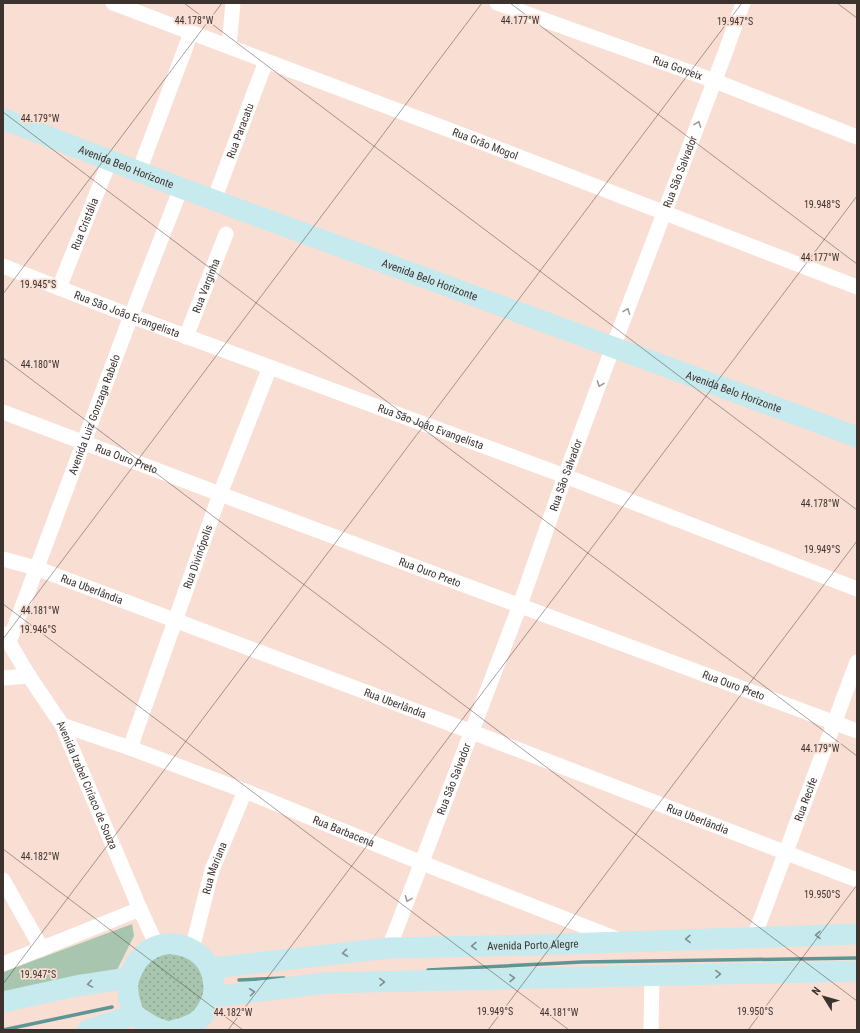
<svg xmlns="http://www.w3.org/2000/svg" width="860" height="1033" viewBox="0 0 860 1033" font-family="'Roboto Condensed',sans-serif">
	<style>
		.grass { fill: url(#grass-dots) }
		.green { fill: #a8c6af }
		.lines { fill: none; stroke-linecap: round; stroke-linejoin: round }
		.stream { stroke: #5e9595; stroke-width: 3.5 }
		.minor { stroke: #fff; stroke-width: 15 }
		.secondary { stroke: #c6eaed; stroke-width: 21 }
		.oneway { stroke: #9e9896 }
		.oneway2 { stroke: #818e8e }
		.ticks { fill: none; stroke: #3c322e; stroke-width: 1; stroke-opacity: 0.45 }
		.labels { text-anchor: middle; dominant-baseline: central; stroke-width: 3.5; stroke-linejoin: round; paint-order: stroke }
		.street-label { font-size: 11px; fill: #3c322e; stroke: #f9ded3 }
		.ticks-label { font-size: 10px; text-anchor: middle; fill: #3c322e; stroke: #f9ded3; stroke-width: 3.5; stroke-linejoin: round; paint-order: stroke }
	</style>
	<defs>
		<pattern id="grass-dots" width="8" height="8" patternUnits="userSpaceOnUse"><rect width="8" height="8" fill="#a8c6af"/><path d="M2 2h.1M6 6h.1" fill="none" stroke="#8aa18f" stroke-width="1.8" stroke-linecap="round"/></pattern>
	</defs>
	<rect width="100%" height="100%" fill="#f9ded3"/>
	<path class="grass" d="M 168,952 L 191,956 L 210,985 L 197,1016 L 161,1024 L 142,1009 L 136,984 L 147,962 Z"/>
	<path class="green" d="M 132,924 L 134,936 L 117,970 L 3,993 L 3,972 Z"/>
	<g class="lines">
		<g class="stream">
			<path d="M 428,970 L 582,962 L 857,958"/>
			<path d="M 239,980 L 284,978"/>
			<path d="M 3,1030 L 112,1007"/>
		</g>
		<g class="minor">
			<path id="s1" d="M 113,3 L 468,137 L 857,287"/>
			<path id="s2" d="M 497,3 L 715,81 L 857,137"/>
			<path d="M 229,46 L 233,3"/>
			<path d="M 139,171 L 191,33"/>
			<path id="s3" d="M 214,200 L 266,61"/>
			<path id="s4" d="M 3,266 L 131,316 L 565,476 L 857,589"/>
			<path id="s5" d="M 59,288 L 110,160"/>
			<path id="s6" d="M 186,337 L 226,234"/>
			<path id="s7" d="M 3,412 L 220,494 L 857,731"/>
			<path id="s8" d="M 3,559 L 36,568 L 472,732 L 857,880"/>
			<path id="s9" d="M 4,634 L 29,676 L 62,725 L 140,909 L 157,946"/>
			<path id="s10" d="M 9,642 L 131,316 L 181,188"/>
			<path d="M 3,678 L 29,676"/>
			<path id="s11" d="M 62,725 L 130,748 L 245,791 L 422,863 L 617,939"/>
			<path id="s12" d="M 130,748 L 220,494 L 270,367"/>
			<path d="M 3,880 L 42,949"/>
			<path id="s13" d="M 754,937 L 857,662"/>
			<path id="s14" d="M 389,948 L 520,605 L 565,476 L 613,347 L 724,56 L 743,3"/>
			<path id="s15" d="M 192,949 L 212,870 L 245,791"/>
			<path d="M 3,964 L 140,909"/>
			<path d="M 651,1030 L 652,976"/>
		</g>
		<g class="secondary">
			<path id="s16" d="M 3,119 L 181,188 L 857,437"/>
			<path id="s17" d="M 211,968 L 389,948 L 533,945 L 857,934"/>
			<path d="M 214,997 L 325,983 L 857,971"/>
			<path d="M 3,1002 L 76,986 L 128,978"/>
			<path d="M 134,1015 C 132,1008 128,999 128,992 C 127,984 128,977 132,971 C 135,963 141,955 149,950 C 172,935 206,949 212,975 C 215,985 215,993 211,1002 C 203,1021 193,1026 175,1030"/>
			<path d="M 88,1030 L 134,1015 C 144,1020 151,1028 163,1030"/>
		</g>
	</g>
	<defs><path id="oneway-chevron" d="M-2-3.5L2.5 0L-2 3.5" fill="none" stroke-width="1.6" stroke-linecap="round" stroke-linejoin="round"/></defs>
	<g class="oneway">
		<use href="#oneway-chevron" transform="translate(698 124) rotate(-69)"/>
		<use href="#oneway-chevron" transform="translate(627 311) rotate(-69)"/>
		<use href="#oneway-chevron" transform="translate(600 384) rotate(110)"/>
		<use href="#oneway-chevron" transform="translate(408 899) rotate(111)"/>
	</g>
	<g class="oneway2">
		<use href="#oneway-chevron" transform="translate(818 935) rotate(178)"/>
		<use href="#oneway-chevron" transform="translate(688 939) rotate(178)"/>
		<use href="#oneway-chevron" transform="translate(474 946) rotate(179)"/>
		<use href="#oneway-chevron" transform="translate(345 953) rotate(173)"/>
		<use href="#oneway-chevron" transform="translate(718 974) rotate(-1)"/>
		<use href="#oneway-chevron" transform="translate(512 978) rotate(-1)"/>
		<use href="#oneway-chevron" transform="translate(382 982) rotate(-1)"/>
		<use href="#oneway-chevron" transform="translate(90 984) rotate(171)"/>
		<use href="#oneway-chevron" transform="translate(252 992) rotate(-7)"/>
	</g>
	<path class="ticks" d="M 184,3 L 857,510M 510,3 L 857,264M 837,3 L 857,18M 3,112 L 857,756M 3,294 L 222,3M 3,358 L 857,1001M 3,604 L 569,1030M 3,639 L 482,3M 3,849 L 243,1030M 3,984 L 742,3M 228,1030 L 857,196M 488,1030 L 857,541M 748,1030 L 857,885"/>
	<g class="labels">
		<g class="street-label">
			<text stroke="none"><textPath href="#s2" startOffset="192">Rua Gorceix</textPath></text>
			<text stroke="none"><textPath href="#s3" startOffset="74">Rua Paracatu</textPath></text>
			<text stroke="none"><textPath href="#s1" startOffset="398">Rua Grão Mogol</textPath></text>
			<text stroke="none"><textPath href="#s16" startOffset="132">Avenida Belo Horizonte</textPath></text>
			<text stroke="none"><textPath href="#s14" startOffset="829">Rua São Salvador</textPath></text>
			<text stroke="none"><textPath href="#s5" startOffset="69">Rua Cristália</textPath></text>
			<text stroke="none"><textPath href="#s16" startOffset="456">Avenida Belo Horizonte</textPath></text>
			<text stroke="none"><textPath href="#s6" startOffset="55">Rua Varginha</textPath></text>
			<text stroke="none"><textPath href="#s4" startOffset="133">Rua São João Evangelista</textPath></text>
			<text stroke="none"><textPath href="#s16" startOffset="780">Avenida Belo Horizonte</textPath></text>
			<text stroke="none"><textPath href="#s10" startOffset="243">Avenida Luiz Gonzaga Rabelo</textPath></text>
			<text stroke="none"><textPath href="#s4" startOffset="457">Rua São João Evangelista</textPath></text>
			<text stroke="none"><textPath href="#s7" startOffset="132">Rua Ouro Preto</textPath></text>
			<text stroke="none"><textPath href="#s14" startOffset="505">Rua São Salvador</textPath></text>
			<text stroke="none"><textPath href="#s12" startOffset="203">Rua Divinópolis</textPath></text>
			<text stroke="none"><textPath href="#s7" startOffset="456">Rua Ouro Preto</textPath></text>
			<text stroke="none"><textPath href="#s8" startOffset="94">Rua Uberlândia</textPath></text>
			<text stroke="none"><textPath href="#s7" startOffset="780">Rua Ouro Preto</textPath></text>
			<text stroke="none"><textPath href="#s8" startOffset="418">Rua Uberlândia</textPath></text>
			<text stroke="none"><textPath href="#s14" startOffset="181">Rua São Salvador</textPath></text>
			<text stroke="none"><textPath href="#s9" startOffset="173">Avenida Izabel Ciríaco de Souza</textPath></text>
			<text stroke="none"><textPath href="#s13" startOffset="147">Rua Recife</textPath></text>
			<text stroke="none"><textPath href="#s8" startOffset="742">Rua Uberlândia</textPath></text>
			<text stroke="none"><textPath href="#s11" startOffset="301">Rua Barbacena</textPath></text>
			<text stroke="none"><textPath href="#s15" startOffset="84">Rua Mariana</textPath></text>
			<text stroke="none"><textPath href="#s17" startOffset="323">Avenida Porto Alegre</textPath></text>
		</g>
	</g>
	<g class="ticks-label">
		<text x="194" y="24">44.178°W</text>
		<text x="520" y="24">44.177°W</text>
		<text x="735" y="25">19.947°S</text>
		<text x="40" y="122">44.179°W</text>
		<text x="822" y="208">19.948°S</text>
		<text x="820" y="261">44.177°W</text>
		<text x="38" y="288">19.945°S</text>
		<text x="40" y="368">44.180°W</text>
		<text x="820" y="507">44.178°W</text>
		<text x="822" y="553">19.949°S</text>
		<text x="40" y="614">44.181°W</text>
		<text x="38" y="633">19.946°S</text>
		<text x="820" y="752">44.179°W</text>
		<text x="40" y="860">44.182°W</text>
		<text x="822" y="898">19.950°S</text>
		<text x="38" y="978">19.947°S</text>
		<text x="495" y="1015">19.949°S</text>
		<text x="755" y="1015">19.950°S</text>
		<text x="233" y="1016">44.182°W</text>
		<text x="559" y="1016">44.181°W</text>
	</g>
	<rect width="860" height="1033" fill="none" stroke="#3c322e" stroke-width="8"/>
	<g transform="translate(824 997) rotate(307)" stroke="#f9ded3" stroke-width="3" paint-order="stroke">
	<path d="M0-3L7 15L0 10L-7 15Z" fill="#3c322e"/>
	<text y="-6" font-size="11" font-weight="bold" text-anchor="middle" fill="#3c322e">N</text>
	</g>
</svg>
